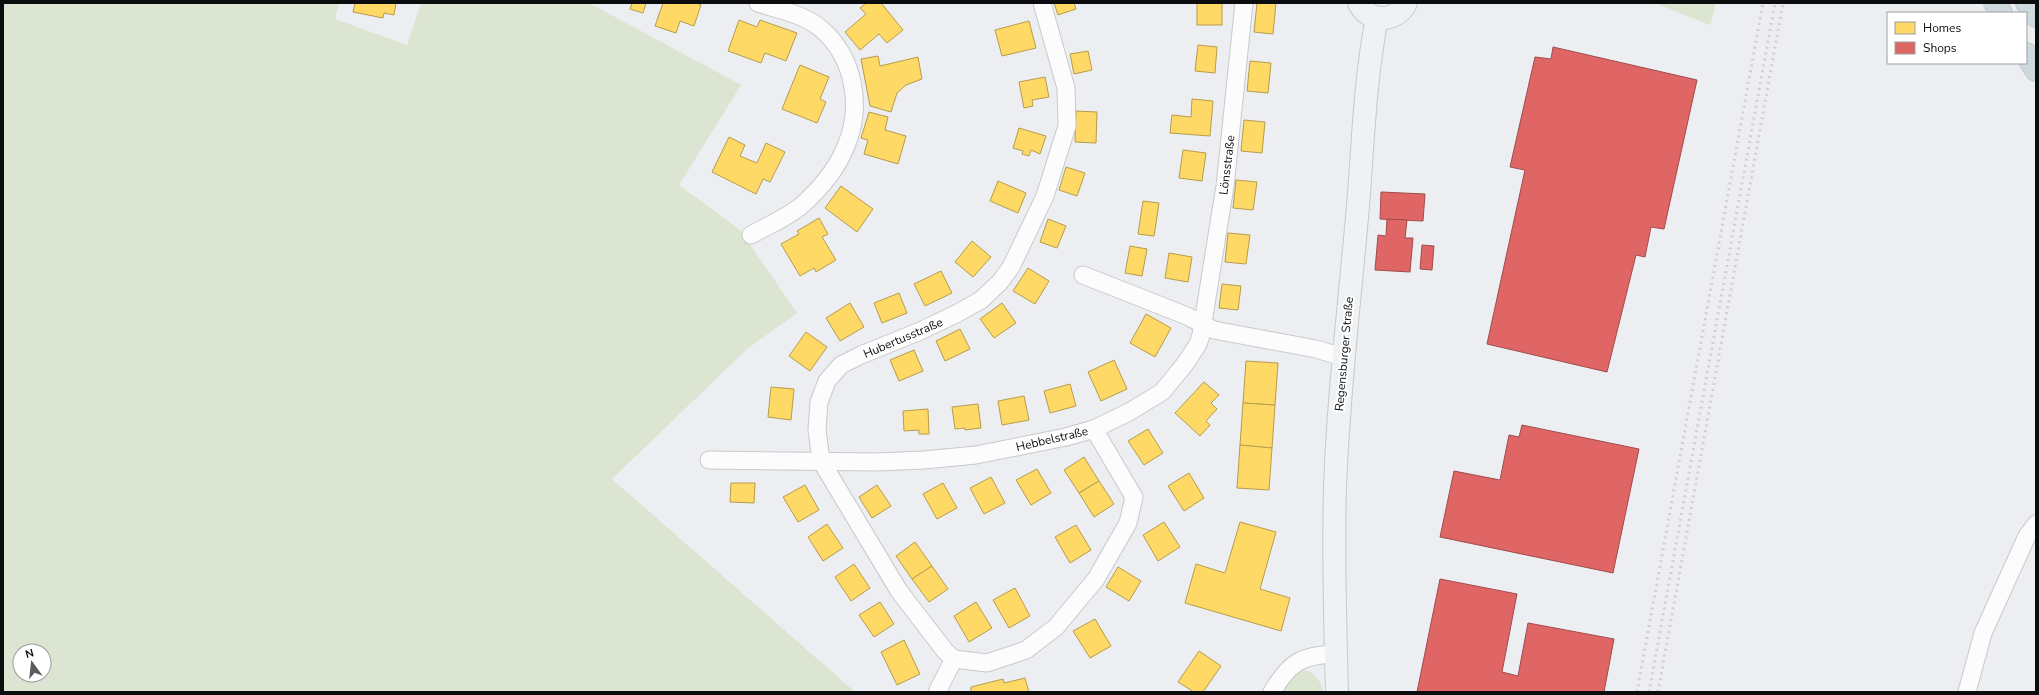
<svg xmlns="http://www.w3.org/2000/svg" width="2039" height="695" viewBox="0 0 2039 695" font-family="'Nunito Sans',sans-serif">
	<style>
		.green { fill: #dce5d1; fill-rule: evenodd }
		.homes { fill: #ffd966; stroke: #b69c4c }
		.shops { fill: #e06666; stroke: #a04b4c }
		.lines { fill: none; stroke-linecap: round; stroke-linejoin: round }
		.minor-casing { stroke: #c7c9cb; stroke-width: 19 }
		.secondary-casing { stroke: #c7c9cb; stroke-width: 24 }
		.motorway-casing { stroke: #c7c8ca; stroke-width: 24 }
		.minor { stroke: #fcfcfd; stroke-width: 17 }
		.secondary { stroke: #eef2f4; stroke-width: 22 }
		.motorway { stroke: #ccdadd; stroke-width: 22 }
		.rail { stroke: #d0d0d1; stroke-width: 3; stroke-dasharray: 2 4; stroke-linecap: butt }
		.labels { text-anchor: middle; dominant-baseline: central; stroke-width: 4; stroke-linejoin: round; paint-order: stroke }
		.street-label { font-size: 12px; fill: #0b0c0e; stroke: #fff }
	</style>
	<rect width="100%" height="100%" fill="#eceef1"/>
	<g class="green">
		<path d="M 3,3 L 339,3 L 335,19 L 407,45 L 421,3 L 589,3 L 741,85 L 679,185 L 740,230 L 797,313 L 747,349 L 612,479 L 855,692 L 3,692 ZM 20,651 L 44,651 L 44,675 L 20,675 Z"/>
		<path d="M 1655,3 L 1716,3 L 1710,25 Z"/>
		<path d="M 1298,670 C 1313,669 1320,678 1323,692 L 1280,692 Z"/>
	</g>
	<g class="homes">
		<path d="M 355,3 L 396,3 L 394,15 L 384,13 L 383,18 L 353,12 Z"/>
		<path d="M 632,3 L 646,3 L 643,13 L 630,9 Z"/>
		<path d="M 663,3 L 696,3 L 701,5 L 694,26 L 680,21 L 676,33 L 655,26 Z"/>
		<path d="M 866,3 L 881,3 L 903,30 L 887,43 L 879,34 L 860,50 L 845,32 L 866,14 L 860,8 Z"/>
		<path d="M 1054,3 L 1074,3 L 1076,9 L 1058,15 Z"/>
		<rect x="1197" y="3" width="25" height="22"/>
		<path d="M 1257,3 L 1276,3 L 1273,34 L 1254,32 Z"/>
		<path d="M 739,20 L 757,27 L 760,20 L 797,33 L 786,61 L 765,53 L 761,63 L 728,51 Z"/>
		<path d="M 1029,21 L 1036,48 L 1002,56 L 995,30 Z"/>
		<path d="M 1198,45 L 1217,47 L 1215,73 L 1195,71 Z"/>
		<path d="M 1088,51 L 1092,70 L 1074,74 L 1070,54 Z"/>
		<path d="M 878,56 L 880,66 L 918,57 L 922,79 L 906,85 L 897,93 L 891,112 L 870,106 L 861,59 Z"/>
		<path d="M 1250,61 L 1271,63 L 1268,93 L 1247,91 Z"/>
		<path d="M 800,65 L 829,77 L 820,99 L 826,102 L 817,123 L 782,109 Z"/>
		<path d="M 1045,77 L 1049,97 L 1032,100 L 1033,106 L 1024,108 L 1019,82 Z"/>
		<path d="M 1192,99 L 1213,101 L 1210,136 L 1170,133 L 1172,115 L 1191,117 Z"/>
		<path d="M 1076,111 L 1097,112 L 1096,143 L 1075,142 Z"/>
		<path d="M 869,112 L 888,117 L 885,130 L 906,136 L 898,164 L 864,154 L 868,140 L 861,138 Z"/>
		<path d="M 1244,120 L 1265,122 L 1262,153 L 1241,151 Z"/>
		<path d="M 1019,128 L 1046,136 L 1040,154 L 1031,150 L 1029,156 L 1022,154 L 1023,151 L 1013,148 Z"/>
		<path d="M 729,137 L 745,145 L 740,156 L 757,163 L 766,143 L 785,152 L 770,182 L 763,179 L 756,194 L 712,172 Z"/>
		<path d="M 1183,150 L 1206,153 L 1202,181 L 1179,178 Z"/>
		<path d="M 1066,167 L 1085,173 L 1077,196 L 1059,190 Z"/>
		<path d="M 1236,180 L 1257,182 L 1253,210 L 1233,208 Z"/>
		<path d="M 998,181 L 1026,193 L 1018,213 L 990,201 Z"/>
		<path d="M 841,186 L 873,209 L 857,232 L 825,208 Z"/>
		<path d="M 1143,201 L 1159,203 L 1154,236 L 1138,234 Z"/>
		<path d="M 819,218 L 828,234 L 822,237 L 836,260 L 816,272 L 814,268 L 800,276 L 781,244 L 799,234 L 797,231 Z"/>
		<path d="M 1048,219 L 1066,226 L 1057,248 L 1040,242 Z"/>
		<path d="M 1228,233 L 1250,235 L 1246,264 L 1225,262 Z"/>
		<path d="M 972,241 L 991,257 L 973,277 L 955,262 Z"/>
		<path d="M 1130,246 L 1147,249 L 1142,276 L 1125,273 Z"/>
		<path d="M 1169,253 L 1192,257 L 1188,282 L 1165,278 Z"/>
		<path d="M 1028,268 L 1049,281 L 1035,304 L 1013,291 Z"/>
		<path d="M 941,271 L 952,293 L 925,306 L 914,284 Z"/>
		<path d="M 1222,284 L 1241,286 L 1238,310 L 1219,308 Z"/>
		<path d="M 899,293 L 907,313 L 882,323 L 874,303 Z"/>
		<path d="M 850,303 L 864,327 L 840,341 L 826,318 Z"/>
		<path d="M 1002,303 L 1016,323 L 994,338 L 980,319 Z"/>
		<path d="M 1146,314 L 1171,328 L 1155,357 L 1130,343 Z"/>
		<path d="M 960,329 L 970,349 L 945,361 L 936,341 Z"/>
		<path d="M 806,332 L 827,347 L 810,371 L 789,356 Z"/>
		<path d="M 914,350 L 923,371 L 899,381 L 890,360 Z"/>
		<path d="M 1114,360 L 1127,389 L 1101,401 L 1088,372 Z"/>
		<path d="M 1246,361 L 1278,363 L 1275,405 L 1243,403 Z"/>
		<path d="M 1204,382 L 1219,395 L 1211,403 L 1217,409 L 1206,421 L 1210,425 L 1200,436 L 1175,413 Z"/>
		<path d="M 1070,384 L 1076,406 L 1050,413 L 1044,391 Z"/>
		<path d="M 771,387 L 794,389 L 791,420 L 768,417 Z"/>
		<path d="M 1024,396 L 1029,420 L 1002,425 L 998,401 Z"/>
		<path d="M 1243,403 L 1275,405 L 1272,448 L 1240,445 Z"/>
		<path d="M 978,404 L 981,428 L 965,430 L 965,428 L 955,429 L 952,407 Z"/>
		<path d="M 928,409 L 929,434 L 919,434 L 919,430 L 904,431 L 903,411 Z"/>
		<path d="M 1148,429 L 1163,453 L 1144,465 L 1128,441 Z"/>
		<path d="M 1240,445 L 1272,448 L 1269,490 L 1237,488 Z"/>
		<path d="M 1084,457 L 1099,481 L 1079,493 L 1064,470 Z"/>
		<path d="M 1037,469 L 1051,493 L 1031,505 L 1016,480 Z"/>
		<path d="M 1189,473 L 1204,498 L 1184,511 L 1168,486 Z"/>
		<path d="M 991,477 L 1005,503 L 984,514 L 970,488 Z"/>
		<path d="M 1099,481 L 1114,504 L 1094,517 L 1079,493 Z"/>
		<path d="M 731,483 L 755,483 L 754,503 L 730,502 Z"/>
		<path d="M 943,483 L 957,508 L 937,519 L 923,494 Z"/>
		<path d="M 805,485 L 819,510 L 798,522 L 783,497 Z"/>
		<path d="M 877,485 L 891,506 L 872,518 L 859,497 Z"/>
		<path d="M 1164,522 L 1180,547 L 1158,561 L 1143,535 Z"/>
		<path d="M 1240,522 L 1276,532 L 1260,589 L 1290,598 L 1281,631 L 1185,603 L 1196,564 L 1225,573 Z"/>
		<path d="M 827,524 L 843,548 L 823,561 L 808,537 Z"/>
		<path d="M 1076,525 L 1091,550 L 1070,563 L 1055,537 Z"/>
		<path d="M 915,542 L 932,566 L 912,579 L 896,556 Z"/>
		<path d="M 854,564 L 870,588 L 851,601 L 835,577 Z"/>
		<path d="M 932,566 L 948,589 L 929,602 L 912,579 Z"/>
		<path d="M 1118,567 L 1141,581 L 1129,601 L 1106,587 Z"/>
		<path d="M 1015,588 L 1030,616 L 1009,628 L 993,600 Z"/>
		<path d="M 880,602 L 894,624 L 874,637 L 859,615 Z"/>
		<path d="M 976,602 L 992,628 L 969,642 L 954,616 Z"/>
		<path d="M 1095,619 L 1111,646 L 1090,658 L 1073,631 Z"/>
		<path d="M 904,640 L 920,674 L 897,685 L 881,652 Z"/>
		<path d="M 1199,651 L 1221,666 L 1203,692 L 1194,692 L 1178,682 Z"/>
		<path d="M 1025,678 L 1029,692 L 971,692 L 971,687 L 1003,679 L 1004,683 Z"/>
	</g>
	<g class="shops">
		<path d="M 1553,47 L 1697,80 L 1664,229 L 1651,227 L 1645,257 L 1636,255 L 1607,372 L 1487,344 L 1525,170 L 1510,167 L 1535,57 L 1551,59 Z"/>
		<path d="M 1381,192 L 1425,194 L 1423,221 L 1380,219 Z"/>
		<path d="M 1387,219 L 1407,220 L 1405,238 L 1413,238 L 1410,272 L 1375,270 L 1378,235 L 1386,236 Z"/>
		<path d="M 1422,245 L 1434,246 L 1432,270 L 1420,269 Z"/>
		<path d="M 1522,425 L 1639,449 L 1613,573 L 1440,537 L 1454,471 L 1500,480 L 1509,435 L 1519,437 Z"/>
		<path d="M 1440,579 L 1517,594 L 1502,672 L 1518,676 L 1528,623 L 1614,639 L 1604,692 L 1417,692 Z"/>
	</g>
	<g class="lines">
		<defs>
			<g id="minor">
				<path d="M 751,235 C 767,226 786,218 801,206 C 819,190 837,169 846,146 C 863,106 854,56 820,28 C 804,14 778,10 758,3"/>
				<path d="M 1083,275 L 1187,316 L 1214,330 L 1316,349 L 1343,357"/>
				<path d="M 709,460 L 878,462 L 924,460 L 976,455 L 1066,437 L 1094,429 L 1129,412 L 1162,392 L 1185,364 L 1198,344 L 1201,335 L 1225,186 L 1244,3"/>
				<path d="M 954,659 L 945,651 L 899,591 L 821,461 L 817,430 L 819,402 L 827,381 L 841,365 L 861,355 L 918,332 L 956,314 L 981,300 L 1000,282 L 1011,267 L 1045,196 L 1067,126 L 1066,88 L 1042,3"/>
				<path d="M 954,659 L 987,663 L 1026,650 L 1056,627 L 1096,579 L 1128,523 L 1134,497 L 1094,429"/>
				<path d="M 938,690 L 954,659"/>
				<path d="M 1272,692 C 1289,663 1301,655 1336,654"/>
				<path d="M 1967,692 L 1983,633 L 2027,536 L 2036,524"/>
			</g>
			<g id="secondary">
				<path d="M 1359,3 C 1368,23 1396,23 1406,3"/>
				<path d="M 1337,692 C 1335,624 1333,556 1335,488 C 1338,398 1349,308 1357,217 C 1363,151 1364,83 1377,18"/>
			</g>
			<g id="motorway">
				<path d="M 1995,3 L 2001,13"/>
				<path d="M 2027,3 L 2036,16"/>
				<path d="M 2026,54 L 2036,70"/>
			</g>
		</defs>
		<use href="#minor" class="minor-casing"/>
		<use href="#secondary" class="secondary-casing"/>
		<use href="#motorway" class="motorway-casing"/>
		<use href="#minor" class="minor"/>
		<use href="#secondary" class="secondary"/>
		<use href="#motorway" class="motorway"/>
		<g class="rail">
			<path d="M 1637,692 L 1763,3"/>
			<path d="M 1649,692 L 1775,3"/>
			<path d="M 1658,692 L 1783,3"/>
		</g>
	</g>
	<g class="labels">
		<g class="street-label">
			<text transform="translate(1227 165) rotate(-83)">Lönsstraße</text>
			<text transform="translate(903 338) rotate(-23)">Hubertusstraße</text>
			<text transform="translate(1344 354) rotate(-85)">Regensburger Straße</text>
			<text transform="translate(1052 439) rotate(-13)">Hebbelstraße</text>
		</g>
	</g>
	<rect width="2039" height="695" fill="none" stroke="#0b0c0e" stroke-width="8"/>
	<rect x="1887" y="12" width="140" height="52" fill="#ffffff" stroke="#9d9e9f"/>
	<rect x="1895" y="22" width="20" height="12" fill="#ffd966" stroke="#9d9e9f"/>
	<text x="1923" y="32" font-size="12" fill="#0b0c0e">Homes</text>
	<rect x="1895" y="42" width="20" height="12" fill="#e06666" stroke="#9d9e9f"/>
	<text x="1923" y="52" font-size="12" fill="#0b0c0e">Shops</text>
	<g transform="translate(32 663) rotate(345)"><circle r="19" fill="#ffffff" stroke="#9d9e9f"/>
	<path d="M0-3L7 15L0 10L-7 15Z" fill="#5a5b5d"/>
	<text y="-6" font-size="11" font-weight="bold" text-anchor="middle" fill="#0b0c0e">N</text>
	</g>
</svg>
